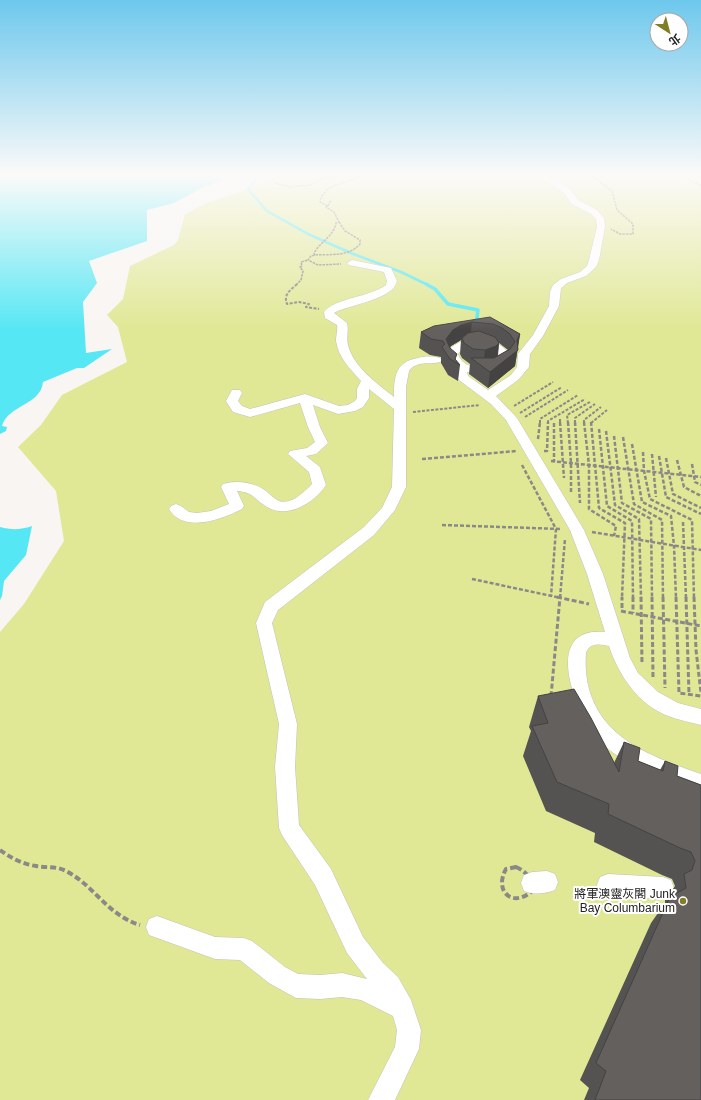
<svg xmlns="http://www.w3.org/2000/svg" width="701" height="1100" viewBox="0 0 701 1100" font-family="Helvetica,'Noto Sans TC',sans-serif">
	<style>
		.green { fill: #e0e895 }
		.water { fill: #56e7f4 }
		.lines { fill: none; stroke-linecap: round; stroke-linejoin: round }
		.stream-far1 { stroke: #56e7f4; stroke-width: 2.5 }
		.stream { stroke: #56e7f4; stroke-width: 3.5 }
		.minor-casing { stroke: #c4c0be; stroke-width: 1 }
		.path-far4 { stroke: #8b8987; stroke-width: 1.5; stroke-dasharray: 2.5 1; stroke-linecap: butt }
		.path-far3 { stroke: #8b8987; stroke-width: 2; stroke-dasharray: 3 1.5; stroke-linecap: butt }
		.path-far2 { stroke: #8b8987; stroke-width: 2.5; stroke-dasharray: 4 2; stroke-linecap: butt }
		.path-far1 { stroke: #8b8987; stroke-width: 3; stroke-dasharray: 5 2.5; stroke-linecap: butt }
		.path { stroke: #8b8987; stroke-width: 4; stroke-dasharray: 6 3; stroke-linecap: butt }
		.minor { fill: #fff; fill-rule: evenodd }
		.wall { fill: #555351; fill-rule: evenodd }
		.shaded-wall { fill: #454342 }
		.building { fill: #63605e; stroke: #454342 }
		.poi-dot { fill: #817e26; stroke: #fff; stroke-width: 1.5 }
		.labels { text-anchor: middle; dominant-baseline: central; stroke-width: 4; stroke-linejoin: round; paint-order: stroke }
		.near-poi-label { font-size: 12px; fill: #252323; stroke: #fff; text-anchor: end }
	</style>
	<rect width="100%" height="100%" fill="#f8f5f2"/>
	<path class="green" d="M 271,176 L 701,176 L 701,1100 L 0,1100 L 0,632 L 24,604 L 64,541 L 56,491 L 18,447 L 41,425 L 62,395 L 127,362 L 118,327 L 107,315 L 123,299 L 130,266 L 174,245 L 178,240 L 185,214 L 207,203 L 273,180 Z"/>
	<g class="water">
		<path d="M 0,176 L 233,176 L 202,188 L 174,203 L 147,210 L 147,241 L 89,261 L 97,283 L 83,302 L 86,353 L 112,349 L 84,368 L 77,368 L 43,382 C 41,405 8,405 2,426 L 7,427 L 6,431 L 0,434 Z"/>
		<path d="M 32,526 L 26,555 L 4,581 L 2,596 L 0,600 L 0,527 C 12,530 20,530 32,526 Z"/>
	</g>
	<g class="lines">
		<path class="stream-far1" d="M 259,176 L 248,189 L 267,211 L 308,234 L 351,253 L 401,272 L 428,285"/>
		<path class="stream" d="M 426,284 L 435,289 L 448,304 L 478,310 L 476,324"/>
		<defs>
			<g id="minor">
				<path d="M 539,176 L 549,176 L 569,188 L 578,200 L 597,210 L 604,218 L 605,227 L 599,260 L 596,267 L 586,276 L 567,283 L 561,288 L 559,306 L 543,336 L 530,354 L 529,367 L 519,379 L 496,396 L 517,418 L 584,530 L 603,574 L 630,658 L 638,673 L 658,692 L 678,703 L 701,709 L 701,725 C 690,722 679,720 668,716 C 638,704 619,676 609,646 C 601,644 589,642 586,653 C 585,665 586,678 589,689 C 603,741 656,758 701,774 L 701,792 C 668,779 632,770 605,746 C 577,722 538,625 605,632 L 587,574 L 570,530 L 506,420 L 491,404 L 459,380 L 455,374 L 457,369 L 450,363 L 446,354 C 459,332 503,334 511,359 C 500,374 484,375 467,372 L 468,376 L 488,390 L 511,375 L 517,367 L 518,354 L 533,335 L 549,306 L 550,292 L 553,285 L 561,279 L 580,272 L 587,266 L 589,260 L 597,227 L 596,219 L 591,214 L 572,204 L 563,192 ZM 477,345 L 494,351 L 499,359 C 489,372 463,370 458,354 C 462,347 469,346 477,345 Z"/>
				<path d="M 352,260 L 391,268 L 397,281 C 393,300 350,304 334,313 L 347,323 C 349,330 346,338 348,345 C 354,368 377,383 394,397 C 394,377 395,362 418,358 C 425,356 433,356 440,358 L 442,360 L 440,362 C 429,365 417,360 409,371 L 406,387 L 406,487 L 395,510 L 374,535 L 278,610 L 272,623 L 297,724 L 295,767 L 299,825 L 331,869 L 363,937 L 383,963 L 398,977 L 411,1000 L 421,1030 L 419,1049 L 395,1100 L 368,1100 L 395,1047 L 397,1030 L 393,1016 L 361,1000 L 342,997 L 320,999 L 296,998 L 269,983 L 240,960 L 215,959 L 149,935 L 146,927 L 149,919 L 157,916 L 215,937 L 244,938 L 252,941 L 285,967 L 298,974 L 320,975 L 342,973 L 367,979 L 347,953 L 315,885 L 282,835 L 279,828 L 275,767 L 279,724 L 256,623 L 265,602 L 364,527 L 382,508 L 392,487 L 394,409 L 369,389 L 369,398 L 363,407 L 355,411 L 338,414 L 313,405 L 320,427 L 328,443 L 316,454 L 306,456 L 320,467 L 326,485 C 314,503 288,519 267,507 C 254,499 253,492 237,491 L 244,506 L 242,509 C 222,519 184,534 169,509 L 171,506 L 176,504 L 181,506 L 189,512 L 197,513 L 211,511 L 229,504 L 221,487 L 223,484 C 236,480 251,482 263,489 C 268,492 272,497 277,500 C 290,507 304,492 312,484 L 309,472 L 288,454 L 290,451 L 307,448 L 315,442 L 308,427 L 300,403 L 250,417 L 233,412 L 226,401 L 232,390 L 240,390 L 242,393 L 238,401 L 242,406 L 250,409 L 305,394 L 339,406 L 348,405 L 355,401 L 357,398 L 357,389 L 361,381 C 351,370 338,357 336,341 C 336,335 338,330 337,325 L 325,318 L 324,312 C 335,298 370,297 386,285 L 387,281 L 384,272 L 349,265 L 347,263 Z"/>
				<path d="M 547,871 L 555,874 L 558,882 L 555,890 C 544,894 535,895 524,891 L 521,883 L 524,875 L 532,872 Z"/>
				<path d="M 608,874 L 663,877 L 671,880 L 674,888 L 671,896 L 663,899 L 608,896 L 600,893 L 597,885 L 600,877 Z"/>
			</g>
		</defs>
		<use href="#minor" class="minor-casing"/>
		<g class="path-far4">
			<path d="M 592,176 L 612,191 L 617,210 L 633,224 L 633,234 L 620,234 L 611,229"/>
			<path d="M 683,176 L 701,186"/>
			<path d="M 275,183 L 290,187 L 310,185 L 324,178 L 344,176"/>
			<path d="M 328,206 L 331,200"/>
			<path d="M 339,222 L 345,231 L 360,240 L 360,244 C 349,257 330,254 315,255 L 311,256 L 308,260 L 318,265 L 341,264"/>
			<path d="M 315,255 L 314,253 C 320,242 334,236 336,223 L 339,222 L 334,212 L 326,207 L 328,206 L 320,202 C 324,183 346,184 360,176"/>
			<path d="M 296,285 L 301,280 L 303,271 L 300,267 L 302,266 L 301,262 L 308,260"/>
		</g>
		<g class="path-far3">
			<path d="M 297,284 C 291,290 283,294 287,304 L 299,302 L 309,304 L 306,307 L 319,309"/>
			<path d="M 514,406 L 553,382"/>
			<path d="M 413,412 L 480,405"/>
			<path d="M 520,413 L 562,387"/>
			<path d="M 525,417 L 568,390"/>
			<path d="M 560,419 L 560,423"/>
			<path d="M 540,423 L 540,419 L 578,395"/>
			<path d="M 548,423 L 548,421 L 585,399"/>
			<path d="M 568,423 L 567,415 L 590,402"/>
			<path d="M 575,423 L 575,418 L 595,404"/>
			<path d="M 584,423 L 584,420 L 601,407"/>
			<path d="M 591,423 L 607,410"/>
		</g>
		<g class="path-far2">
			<path d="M 560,422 L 564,478"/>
			<path d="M 568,422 L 571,463 L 571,494"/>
			<path d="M 575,422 L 580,503"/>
			<path d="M 584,422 L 589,465 L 589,509 L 616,526 L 614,536"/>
			<path d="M 591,422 L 599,508 L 625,523 L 622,598"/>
			<path d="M 554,423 L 554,462"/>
			<path d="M 599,429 L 607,506 L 632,521 L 633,598"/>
			<path d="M 606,431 L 615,505 L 639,519 L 641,598"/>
			<path d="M 614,436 L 622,503 L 651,519 L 652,598"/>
			<path d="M 623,437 L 634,504 L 662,520 L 663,598"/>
			<path d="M 538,439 L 540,422"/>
			<path d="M 632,444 L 642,502 L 671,516 L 674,546 L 676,598"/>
			<path d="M 544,451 L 547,451 L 548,422"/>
			<path d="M 643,452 L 644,471 L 650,499 L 692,520 L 694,598"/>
			<path d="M 652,454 L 656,497"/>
			<path d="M 659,456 L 666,497 L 701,514"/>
			<path d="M 666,458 L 673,494 L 701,508"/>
			<path d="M 422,459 L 517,451"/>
			<path d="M 677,460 L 684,487 L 701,496"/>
			<path d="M 551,461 L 701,477"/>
			<path d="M 692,464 L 695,482 L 701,485"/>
			<path d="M 522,465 L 556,529 L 551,596"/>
			<path d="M 683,522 L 686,598"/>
			<path d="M 442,525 L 561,529"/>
			<path d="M 592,532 L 701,550"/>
			<path d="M 472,579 L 561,598"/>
			<path d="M 560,598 L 565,539"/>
		</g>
		<g class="path-far1">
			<path d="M 557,597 L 589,604"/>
			<path d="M 633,597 L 633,613"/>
			<path d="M 641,597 L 642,664"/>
			<path d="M 652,597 L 653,678"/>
			<path d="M 663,597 L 665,688"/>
			<path d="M 676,597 L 679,693 L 701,696"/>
			<path d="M 686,597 L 689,694"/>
			<path d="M 694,597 L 696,650 L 701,693"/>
			<path d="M 622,608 L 622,597"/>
			<path d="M 621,611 L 701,626"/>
			<path d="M 551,696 L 560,597"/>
		</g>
		<g class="path">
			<path d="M 0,850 C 11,858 22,864 36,866 C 46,868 57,866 66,871 C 95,886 107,915 140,925"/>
			<path d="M 516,867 C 527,872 533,879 531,892 C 511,908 494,890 506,869 Z"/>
		</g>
		<use href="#minor" class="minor"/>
	</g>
	<g class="wall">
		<path d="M 490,317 L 520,334 L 515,366 L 488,388 L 469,374 L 470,364 L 462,358 L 460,354 L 461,340 L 451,346 L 450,347 L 456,360 L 460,365 L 458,381 L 448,375 L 441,363 L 441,357 L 430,355 L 419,348 L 421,332 ZM 499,343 L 508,350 L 498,356 Z"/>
		<path d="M 538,696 L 614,763 L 624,742 L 638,761 L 660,770 L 665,761 L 677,776 L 701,785 L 701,1100 L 584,1100 L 589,1088 L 580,1080 L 651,923 L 665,903 L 665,900 L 675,886 L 672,879 L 662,875 L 594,842 L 595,833 L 546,811 L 523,756 L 531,731 L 529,727 Z"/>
	</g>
	<g class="shaded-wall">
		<path d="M 472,322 L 470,338 L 462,338 L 461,340 L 451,346 L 446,353 L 446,339 L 453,330 L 461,325 Z"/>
		<path d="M 520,334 L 515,366 L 488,388 L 490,372 L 515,352 L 517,340 Z"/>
		<path d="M 499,343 L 497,359 L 483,366 L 485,350 Z"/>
	</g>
	<g class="building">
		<path d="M 490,317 L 520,334 L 517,340 L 518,350 L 490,372 L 471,358 L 494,358 L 510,349 L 515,342 L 510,334 L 502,328 L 493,324 L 472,322 L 461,325 L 453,330 L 446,339 L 450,348 L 457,354 L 455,359 L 460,365 L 450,359 L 442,347 L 445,344 L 443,341 L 431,339 L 421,332 L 434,326 Z"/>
		<path d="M 479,331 L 495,337 L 499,343 L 496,346 L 485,350 L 473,349 L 464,343 L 462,338 L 468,333 Z"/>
		<path d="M 574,689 L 591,718 L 619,772 L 624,742 L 640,748 L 638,761 L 663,771 L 665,761 L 678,766 L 677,776 L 701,785 L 701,1100 L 595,1100 L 606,1071 L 596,1063 L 670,897 L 686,888 L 684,874 L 692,870 L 695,861 L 691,852 L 680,848 L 608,814 L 609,804 L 557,782 L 532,726 L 548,723 L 538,696 Z"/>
	</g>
	<linearGradient id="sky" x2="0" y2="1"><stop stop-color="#6dc8ed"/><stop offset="0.53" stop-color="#fcfaf9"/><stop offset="1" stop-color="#fcfaf9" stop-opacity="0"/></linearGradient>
	<rect width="701" height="330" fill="url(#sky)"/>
	<circle class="poi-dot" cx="683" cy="901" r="4"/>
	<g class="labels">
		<g class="near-poi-label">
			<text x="675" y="894">將軍澳靈灰閣 Junk<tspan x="675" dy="14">Bay Columbarium</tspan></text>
		</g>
	</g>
	<g transform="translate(669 32) rotate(144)"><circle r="19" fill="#ffffff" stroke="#a8a7a7"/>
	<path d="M0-3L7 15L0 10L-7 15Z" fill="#817e26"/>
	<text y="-6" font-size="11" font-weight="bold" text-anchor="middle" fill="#252323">北</text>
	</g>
</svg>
